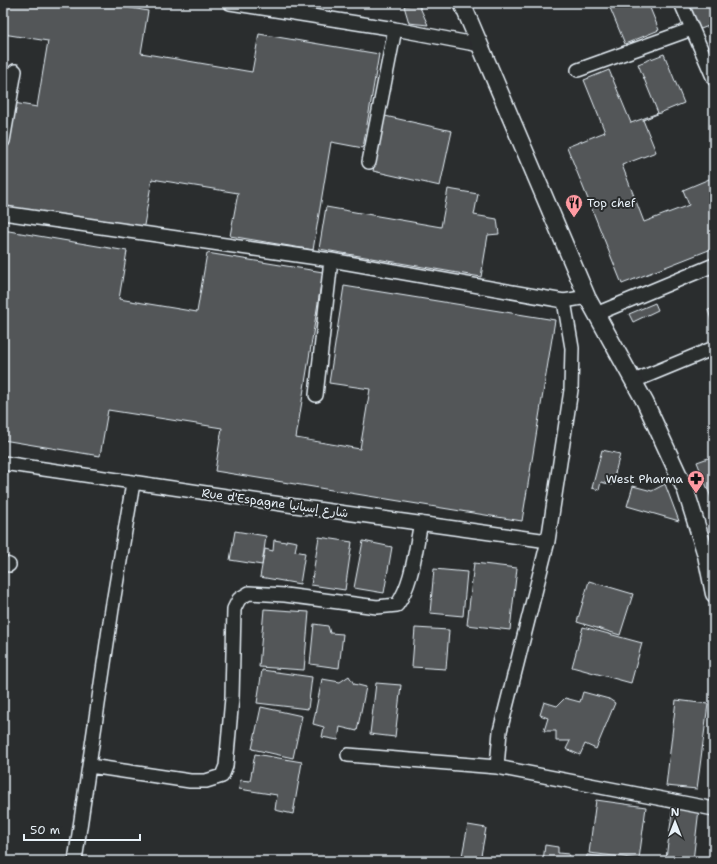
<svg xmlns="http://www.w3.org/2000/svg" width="717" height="864" viewBox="0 0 717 864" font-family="'Shantell Sans','Playpen Sans Arabic',sans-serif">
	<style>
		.building { fill: #535759; stroke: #e8f1f8 }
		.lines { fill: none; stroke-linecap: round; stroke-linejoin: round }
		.minor-casing { stroke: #e8f1f8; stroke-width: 16 }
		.tertiary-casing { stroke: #e8f1f8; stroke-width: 19 }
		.minor { stroke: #2a2d2e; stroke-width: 13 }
		.tertiary { stroke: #2a2d2e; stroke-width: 16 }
		.labels { text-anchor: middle; stroke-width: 4; stroke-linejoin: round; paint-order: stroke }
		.poi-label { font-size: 12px; fill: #e8f1f8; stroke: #2a2d2e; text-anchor: start }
		.street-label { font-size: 12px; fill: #e8f1f8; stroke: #2a2d2e }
	</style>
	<rect width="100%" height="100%" fill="#2a2d2e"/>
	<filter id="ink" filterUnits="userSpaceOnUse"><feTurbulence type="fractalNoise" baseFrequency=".025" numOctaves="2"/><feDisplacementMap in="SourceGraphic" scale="8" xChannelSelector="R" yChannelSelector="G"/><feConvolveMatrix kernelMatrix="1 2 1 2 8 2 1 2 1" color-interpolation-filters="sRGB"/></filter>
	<g filter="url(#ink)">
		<path class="building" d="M3,3H103L148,11L141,53L252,72L259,34L379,54L363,148L331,142L313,250L230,236L238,193L152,179L143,231L3,207V169L14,103L37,107L48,41L3,34Z
			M418,3L428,25L409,23L404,6Z
			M608,3H648L659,30L625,44Z
			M688,3H714V24L698,30Z
			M714,44V65L707,47Z
			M664,54L684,103L643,120L656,152L622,165L644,222L689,205L683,190L714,177V248L622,284L567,147L605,132L584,80L609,70L631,123L658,113L638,64Z
			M385,116L452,131L440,186L373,171Z
			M448,189L478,194L474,215L497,219L499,234L488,235L481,277L319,249L326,207L441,227Z
			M3,230L127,251L119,299L197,312L207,253L323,272L296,438L360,449L370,389L329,383L344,286L555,320L522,521L215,471L222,428L108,410L100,456L3,440Z
			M655,303L658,310L633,322L629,314Z
			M714,308V326H713L708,310Z
			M602,450L620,454L612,485L601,482L599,490L592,488Z
			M714,456V505L697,462Z
			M665,484L679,521L627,506L633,486L652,491Z
			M235,531L266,536L262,565L230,560Z
			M319,537L352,542L345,590L311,585Z
			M274,540L286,542V540L297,542L295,551L305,553L300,584L260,577L265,549L273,551Z
			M363,541L392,547L384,593L354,588Z
			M474,563L517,568L510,630L467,625Z
			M434,569L467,572L463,616L430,613Z
			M589,581L633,594L620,635L577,622Z
			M264,609L309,612L304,670L259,667Z
			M314,624L328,626L330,633L343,634L339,668L310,664Z
			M583,627L642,643L631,683L572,667Z
			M415,628L449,630L446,669L412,667Z
			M262,670L312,677L308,709L257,703Z
			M349,676L354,684L366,687L357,731L340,727L338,740L322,737L324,727L313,724L322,679L340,682Z
			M376,683L401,685L395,737L370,734Z
			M583,692L609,699L615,703L596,749L585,744L580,755L566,749L570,741H556V731H544L548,718L540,715L544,702L557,706L565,698L580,702Z
			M676,700L708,704L697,789L666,786Z
			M261,707L302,716L293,758L252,749Z
			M255,754L302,762L293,814L275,810L277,795L239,789L240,780L250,781Z
			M596,800L646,807L639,859L589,853Z
			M673,806L699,809L693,861L666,858Z
			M468,825L486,828L480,861H461Z
			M545,845L558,847V853L569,854L568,861H543Z
			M587,855L635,861H586Z
			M244,857L264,861H243Z"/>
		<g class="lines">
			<defs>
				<path id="minor" d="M230,3L395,29L480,45
					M681,3L714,79
					M578,70L692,29
					M3,141L15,71
					M369,162L395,29
					M3,213L331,260L564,301L587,297
					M564,301L572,348L571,390L548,541L500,731L497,767L714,809
					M596,314L714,265
					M634,381L714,348
					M316,395L331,260
					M3,463L288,505L548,541
					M3,563L9,565
					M348,755L497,767
					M90,766L190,781H206L222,776L226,766L232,698L234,609L239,599L249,593L285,595L377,607L397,605C413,582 415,550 421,523
					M75,861L112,609L133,483"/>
				<path id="tertiary" d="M462,3L587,297L645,402L686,491L706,555L714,594"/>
			</defs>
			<use href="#minor" class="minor-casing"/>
			<use href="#tertiary" class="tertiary-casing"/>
			<use href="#minor" class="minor"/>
			<use href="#tertiary" class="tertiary"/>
		</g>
	</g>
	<defs>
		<symbol id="restaurant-pin" viewBox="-11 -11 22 30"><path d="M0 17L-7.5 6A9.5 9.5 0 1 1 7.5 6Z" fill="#ff9aa2" stroke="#2a2d2e"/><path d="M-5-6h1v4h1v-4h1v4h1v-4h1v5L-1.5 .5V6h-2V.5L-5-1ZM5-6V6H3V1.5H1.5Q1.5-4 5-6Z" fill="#111"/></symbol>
		<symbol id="pharmacy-pin" viewBox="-11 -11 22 30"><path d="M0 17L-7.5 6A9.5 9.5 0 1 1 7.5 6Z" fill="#ff9aa2" stroke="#2a2d2e"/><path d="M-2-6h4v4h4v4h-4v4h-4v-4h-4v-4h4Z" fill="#111"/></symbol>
	</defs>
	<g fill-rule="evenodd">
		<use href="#restaurant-pin" x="564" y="193" width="20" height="27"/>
		<use href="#pharmacy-pin" x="686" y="469" width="20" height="27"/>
	</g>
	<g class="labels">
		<g class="poi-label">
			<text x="587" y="207">Top chef</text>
			<text x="683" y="483" text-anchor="end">West Pharma</text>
		</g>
		<g class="street-label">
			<text transform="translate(275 503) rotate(8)" y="4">Rue d'Espagne شارع إسبانيا</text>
		</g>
	</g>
	<rect width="717" height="864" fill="none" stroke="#2a2d2e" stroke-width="16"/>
	<rect x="8" y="8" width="701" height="848" fill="none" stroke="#e8f1f8" stroke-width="1.5" filter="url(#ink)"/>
	<g transform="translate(675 822)" stroke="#2a2d2e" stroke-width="3" paint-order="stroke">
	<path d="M0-3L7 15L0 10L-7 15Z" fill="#e8f1f8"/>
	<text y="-6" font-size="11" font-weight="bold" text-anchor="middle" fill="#e8f1f8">N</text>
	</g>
	<path d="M24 834v6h116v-6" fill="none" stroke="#e8f1f8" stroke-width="2"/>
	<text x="30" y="834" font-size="12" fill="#e8f1f8" stroke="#2a2d2e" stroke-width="3" paint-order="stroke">50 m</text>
</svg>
